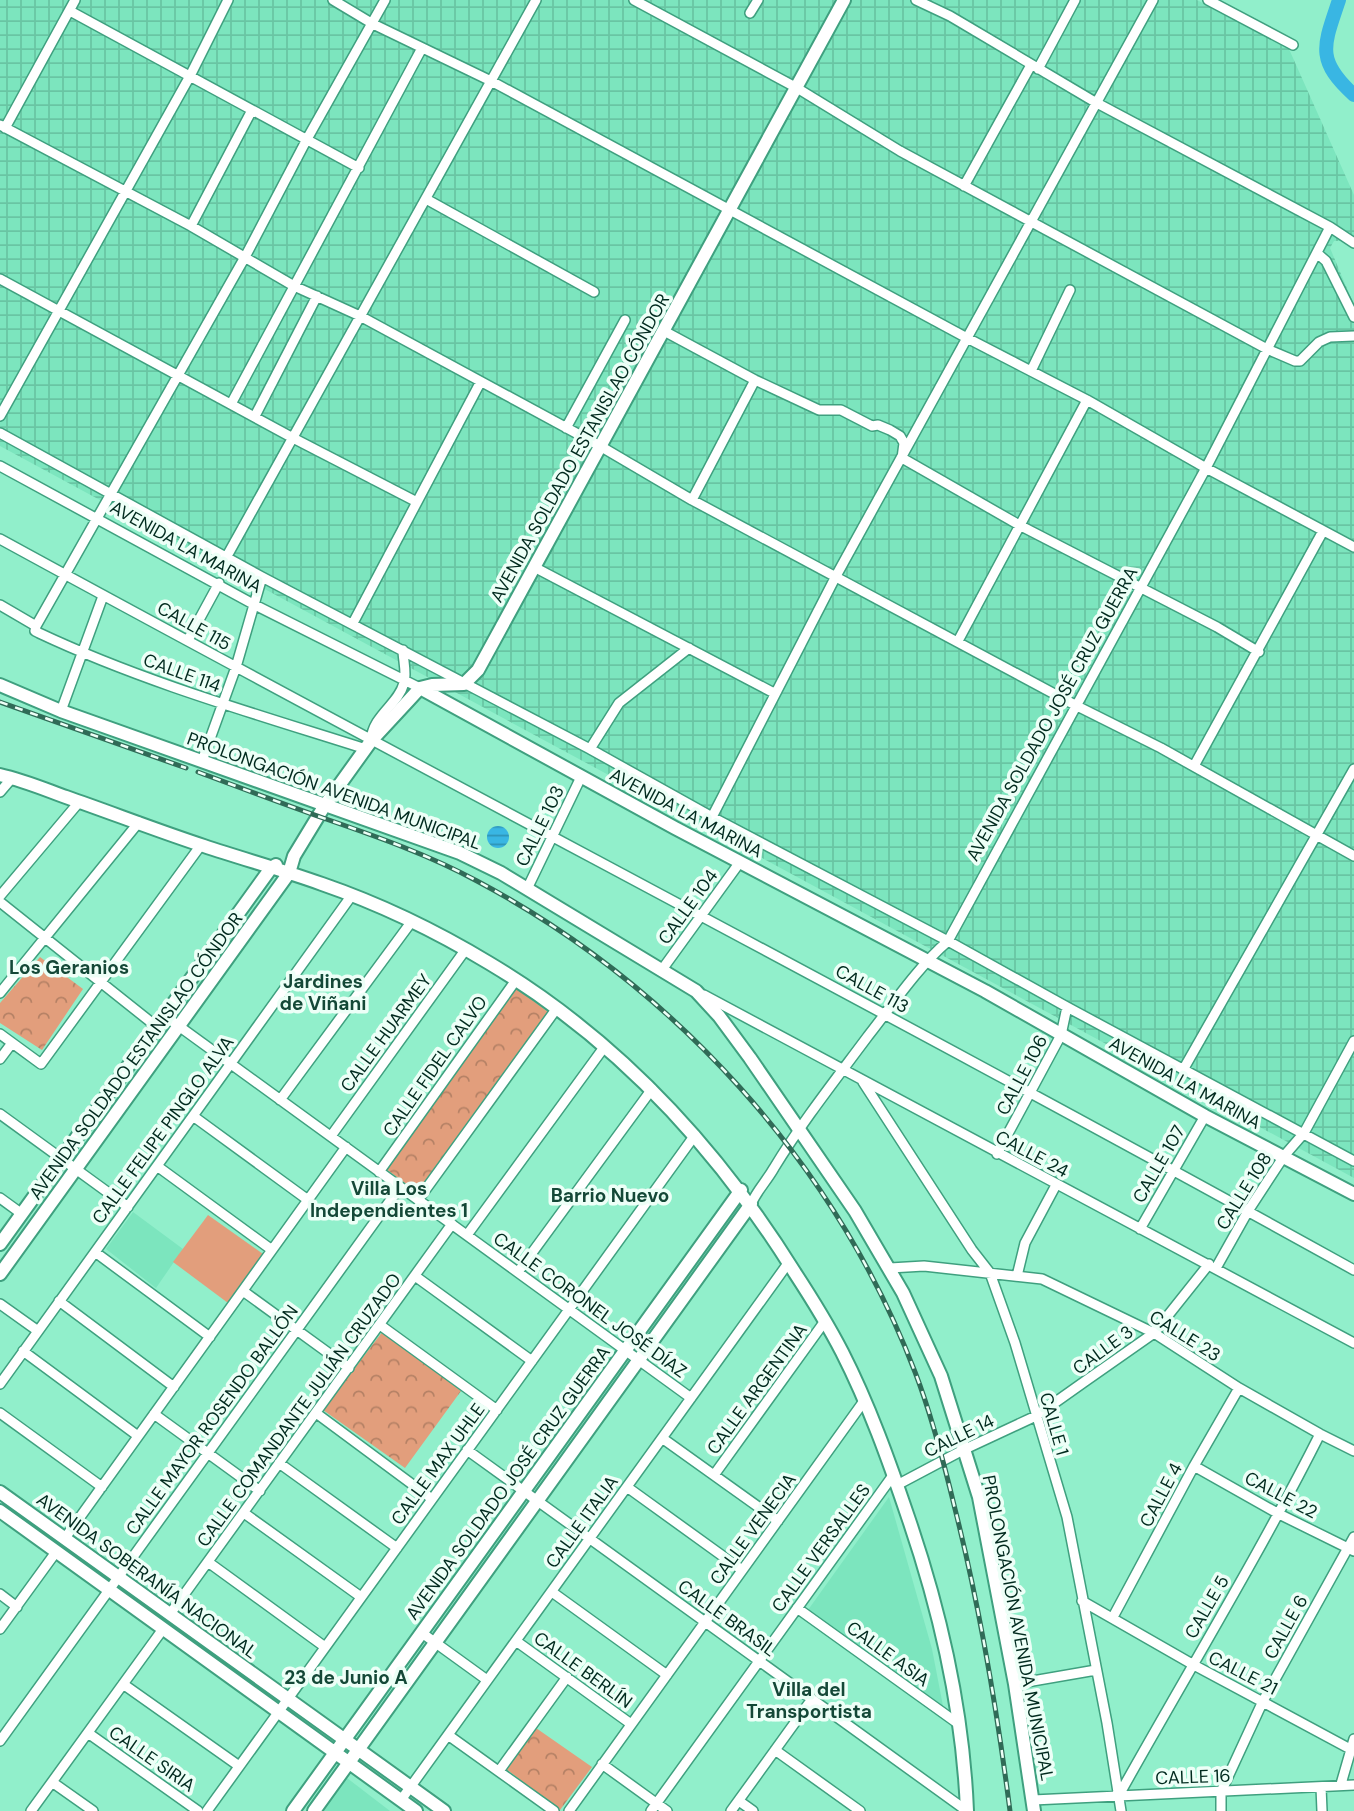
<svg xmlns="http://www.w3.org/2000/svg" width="1354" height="1811" viewBox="0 0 1354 1811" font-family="'DM Sans',sans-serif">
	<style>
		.built { fill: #7ce5be }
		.industrial { fill: url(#industrial-grid) }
		.green { fill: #e29e7c }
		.park { fill: url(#park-crowns) }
		.water { fill: url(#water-rules) }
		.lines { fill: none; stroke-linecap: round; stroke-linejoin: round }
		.river { stroke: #39b6e3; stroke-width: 14 }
		.street-casing { stroke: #3fa07f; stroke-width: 12 }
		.secondary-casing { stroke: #3fa07f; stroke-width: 16 }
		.street { stroke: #fff; stroke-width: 9 }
		.secondary { stroke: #fff; stroke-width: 12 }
		.rail-casing { stroke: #306b57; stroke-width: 5 }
		.rail { stroke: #edfff7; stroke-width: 2.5; stroke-dasharray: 8; stroke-linecap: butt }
		.labels { text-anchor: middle; stroke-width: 7; stroke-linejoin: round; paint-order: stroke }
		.street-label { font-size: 18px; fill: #002a1e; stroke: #edfff7 }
		.neighbourhood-label { font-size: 19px; font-weight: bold; fill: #144837; stroke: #edfff7 }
	</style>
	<defs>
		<pattern id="industrial-grid" width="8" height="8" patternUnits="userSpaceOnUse" patternTransform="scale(1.75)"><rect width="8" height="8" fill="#7ce5be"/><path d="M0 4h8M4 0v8" fill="none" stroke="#69c5a3"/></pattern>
		<pattern id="park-crowns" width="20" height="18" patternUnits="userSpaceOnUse" patternTransform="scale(1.75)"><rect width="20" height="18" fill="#e29e7c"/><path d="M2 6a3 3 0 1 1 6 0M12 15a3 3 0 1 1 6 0" fill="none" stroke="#b58165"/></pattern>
		<pattern id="water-rules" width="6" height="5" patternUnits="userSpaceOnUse" patternTransform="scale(1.75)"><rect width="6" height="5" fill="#39b6e3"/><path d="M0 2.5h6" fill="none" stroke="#2e94b7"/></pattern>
	</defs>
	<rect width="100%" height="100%" fill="#91efcb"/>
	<path class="built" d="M133,1212L183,1249L156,1288L106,1249Z
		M889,1497L932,1649L943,1706L808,1610Z
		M347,1778L390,1811H323Z"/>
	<path class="industrial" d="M0,0H1197L1289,49L1354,195V241H1334L1330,248L1354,305V1178L0,446Z"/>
	<path class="green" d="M208,1215L263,1254L228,1303L173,1262Z"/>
	<path class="park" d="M40,957L83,989L42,1050L0,1023V1003Z
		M515,987L548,1012L417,1192L386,1169Z
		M383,1331L461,1391L405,1468L323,1410Z
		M536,1728L592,1767L560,1810L506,1769Z"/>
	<path class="water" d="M487 837a11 11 0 1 1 22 0a11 11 0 1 1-22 0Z"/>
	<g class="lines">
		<path class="river" d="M1339,0C1324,45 1315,60 1354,95"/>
		<defs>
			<path id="street" d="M333,0L373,24L491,81L967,338L1087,400L1206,468L1354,547
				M634,0L797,88L900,151L1267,349L1295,361H1300L1319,342L1330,337L1354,336
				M916,0L950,16L1095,102L1330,227L1354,243
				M1208,0L1293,45
				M70,11L359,168
				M750,13L758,0
				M1038,69L1075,0
				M0,125L191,226L294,286L360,316L600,446L692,500L1075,705L1161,748L1354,856
				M5,128L75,0
				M964,186L1031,65
				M426,199L594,292
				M191,226L252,110
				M1318,254L1326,261L1354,317
				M0,279L293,438L417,502
				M664,331L755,380L819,410H841L872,426L878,425L890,430L900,436L904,443L902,458L1021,526L1217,627L1259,652
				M1031,371L1070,290
				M231,404L422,48
				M0,416L190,76L228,0
				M255,416L317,296
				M566,428L625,320
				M0,433L262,577L590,749L712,817L948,941L1067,1007L1354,1161
				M0,466L255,605L420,688
				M692,500L755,380
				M0,539C450,785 905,1021 1354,1270
				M227,556L536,0
				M534,567L774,693
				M0,605L36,626L35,631L39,633C143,682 256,714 366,749
				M353,623L480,383
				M36,626L245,257L307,139L385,0
				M188,640L219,583
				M958,641L1087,400
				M61,711L103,596
				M371,740C373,715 398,705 404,683C407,673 403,660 403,650
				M590,749L619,703L689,648
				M202,761L236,667L262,577
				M1194,766L1323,531
				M0,792L12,778
				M712,817L836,576L1153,0
				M527,889L581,777
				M0,896L80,801
				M0,902L157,1027
				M661,971L740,862
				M0,993L139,822
				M704,995L1354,1343
				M165,1016L691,1398
				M0,1034L41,1064L201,845
				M0,1059L12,1043
				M1183,1070L1354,769
				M863,1082L972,1250L990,1273L1015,1343L1067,1517L1107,1723L1121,1811
				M280,1100L412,921
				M0,1114L128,1207
				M193,1116L308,1200
				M331,1136L466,949
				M997,1154L1061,1035L1067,1007
				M157,1166L272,1250
				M379,1172L516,980
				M0,1198L22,1214
				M418,1200L557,1008
				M751,1204C758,1189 766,1182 774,1168C802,1122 836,1079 868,1036C894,1003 917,968 948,941L1206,468L1330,227
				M1140,1229L1205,1116
				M467,1235L605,1046
				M95,1252L210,1337
				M890,1268L924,1266L1042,1279L1154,1333L1239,1388L1320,1434L1354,1451
				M1216,1268L1248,1211L1284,1156L1304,1133L1354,1041
				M518,1272L652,1089
				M415,1276L532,1361
				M1017,1276L1025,1243L1056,1185
				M243,1291L349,1368
				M59,1301L174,1387
				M0,1304L38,1331
				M380,1325L497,1410
				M23,1351L138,1436
				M0,1384L352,895
				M0,1413L102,1487
				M316,1413L432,1499
				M154,1414L260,1491
				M662,1438L778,1521
				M467,1450L967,1811
				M279,1463L397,1548
				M1194,1466L1279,1514L1354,1551
				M714,1475L825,1321
				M897,1485L963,1450L1036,1416L1084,1382L1154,1333L1209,1264
				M627,1487L742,1570
				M244,1513L361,1597
				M65,1538L346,1147
				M208,1562L325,1647
				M552,1592L667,1675
				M0,1594L17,1607
				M1082,1601L1192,1664L1354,1751
				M797,1608L960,1725
				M170,1614L452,1224
				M1113,1617L1194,1466L1239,1388
				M0,1629L56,1552
				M422,1633L487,1680
				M516,1641L631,1724
				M123,1684L239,1766
				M1015,1684L1096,1670
				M88,1733L198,1811
				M448,1735L554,1811
				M0,1741L400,1187
				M775,1750L860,1811
				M602,1764L667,1811
				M499,1771L567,1677
				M52,1782L93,1811
				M1341,1784L1354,1739
				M1321,1787L1322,1811
				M1119,1795C1186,1675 1258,1557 1320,1434
				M401,1800L789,1262
				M1033,1800L1354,1785
				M739,1801L753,1811
				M31,1811L163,1629
				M207,1811L695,1135
				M569,1811L864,1401
				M651,1811L894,1474
				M731,1811L812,1699
				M1221,1811V1792L1263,1701L1354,1537"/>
			<path id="secondary" d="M0,685L61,711L460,853L501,873L696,991L719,1016L750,1058L855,1211L903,1293L941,1376L979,1497L1015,1684L1034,1811
				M420,688L675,828L985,991L1205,1116L1354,1194
				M0,775C23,780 44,789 66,797C112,813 158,831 204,846C243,859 283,870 322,884C380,904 436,931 489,963C618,1040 716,1146 795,1273C812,1299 828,1325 842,1352C869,1405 889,1461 908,1517C941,1613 963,1710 967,1811
				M0,1244L271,868L276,865
				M0,1274L289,873L294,856L325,805L371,741L409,700L420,688L432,685L464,684L478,670L844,0
				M0,1492L444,1811
				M0,1511L416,1811
				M293,1811L741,1190
				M314,1811L751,1204"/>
		</defs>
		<use href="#street" class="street-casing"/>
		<use href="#secondary" class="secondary-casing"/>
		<use href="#street" class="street"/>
		<use href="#secondary" class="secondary"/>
		<defs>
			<path id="rail" d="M0,702L186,768
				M198,772C241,788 283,804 326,819C378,837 429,855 477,881C674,986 835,1163 915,1372C932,1416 944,1463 955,1509C980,1608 997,1710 1010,1811"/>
		</defs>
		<use href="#rail" class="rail-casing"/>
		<use href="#rail" class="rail"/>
	</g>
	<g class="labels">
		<g class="street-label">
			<text transform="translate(580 448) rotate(-61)" y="6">AVENIDA SOLDADO ESTANISLAO CÓNDOR</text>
			<text transform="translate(186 547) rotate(29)" y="6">AVENIDA LA MARINA</text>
			<text transform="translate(194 626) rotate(29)" y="6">CALLE 115</text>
			<text transform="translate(182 673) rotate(20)" y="6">CALLE 114</text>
			<text transform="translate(1052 714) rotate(-61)" y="6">AVENIDA SOLDADO JOSÉ CRUZ GUERRA</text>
			<text transform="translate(334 791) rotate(20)" y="6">PROLONGACIÓN AVENIDA MUNICIPAL</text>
			<text transform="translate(686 813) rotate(28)" y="6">AVENIDA LA MARINA</text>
			<text transform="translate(540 826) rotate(-64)" y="6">CALLE 103</text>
			<text transform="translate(688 907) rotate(-54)" y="6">CALLE 104</text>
			<text transform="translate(872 989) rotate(29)" y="6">CALLE 113</text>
			<text transform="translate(386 1033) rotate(-54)" y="6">CALLE HUARMEY</text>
			<text transform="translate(136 1056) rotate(-54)" y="6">AVENIDA SOLDADO ESTANISLAO CÓNDOR</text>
			<text transform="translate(435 1066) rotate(-55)" y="6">CALLE FIDEL CALVO</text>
			<text transform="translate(1022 1075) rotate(-62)" y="6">CALLE 106</text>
			<text transform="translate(1185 1083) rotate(29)" y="6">AVENIDA LA MARINA</text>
			<text transform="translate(163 1130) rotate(-54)" y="6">CALLE FELIPE PINGLO ALVA</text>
			<text transform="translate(1032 1154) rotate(28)" y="6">CALLE 24</text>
			<text transform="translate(1159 1164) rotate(-60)" y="6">CALLE 107</text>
			<text transform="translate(1244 1191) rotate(-58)" y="6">CALLE 108</text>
			<text transform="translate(590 1305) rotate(36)" y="6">CALLE CORONEL JOSÉ DÍAZ</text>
			<text transform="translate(1185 1336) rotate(32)" y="6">CALLE 23</text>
			<text transform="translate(1103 1350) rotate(-36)" y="6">CALLE 3</text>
			<text transform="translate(757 1389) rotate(-54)" y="6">CALLE ARGENTINA</text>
			<text transform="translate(299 1410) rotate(-54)" y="6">CALLE COMANDANTE JULIÁN CRUZADO</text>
			<text transform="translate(212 1420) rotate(-54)" y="6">CALLE MAYOR ROSENDO BALLÓN</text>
			<text transform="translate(1054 1424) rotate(74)" y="6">CALLE 1</text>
			<text transform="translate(959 1436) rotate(-26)" y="6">CALLE 14</text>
			<text transform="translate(438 1464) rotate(-54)" y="6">CALLE MAX UHLE</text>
			<text transform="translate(508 1483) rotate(-54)" y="6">AVENIDA SOLDADO JOSÉ CRUZ GUERRA</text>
			<text transform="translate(1161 1495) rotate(-62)" y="6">CALLE 4</text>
			<text transform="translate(1281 1495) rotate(28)" y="6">CALLE 22</text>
			<text transform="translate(582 1522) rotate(-54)" y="6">CALLE ITALIA</text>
			<text transform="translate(753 1529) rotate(-54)" y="6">CALLE VENECIA</text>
			<text transform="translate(821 1548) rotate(-54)" y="6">CALLE VERSALLES</text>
			<text transform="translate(147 1576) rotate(36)" y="6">AVENIDA SOBERANÍA NACIONAL</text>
			<text transform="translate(1207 1607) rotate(-60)" y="6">CALLE 5</text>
			<text transform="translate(727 1618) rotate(36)" y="6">CALLE BRASIL</text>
			<text transform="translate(1286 1627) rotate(-61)" y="6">CALLE 6</text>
			<text transform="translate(1018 1628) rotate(79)" y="6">PROLONGACIÓN AVENIDA MUNICIPAL</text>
			<text transform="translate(888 1654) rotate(36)" y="6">CALLE ASIA</text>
			<text transform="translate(583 1670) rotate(36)" y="6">CALLE BERLÍN</text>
			<text transform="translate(1243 1673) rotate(27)" y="6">CALLE 21</text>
			<text transform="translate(152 1759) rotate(35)" y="6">CALLE SIRIA</text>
			<text transform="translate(1193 1777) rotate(-2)" y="6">CALLE 16</text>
		</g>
		<g class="neighbourhood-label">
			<text x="69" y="974">Los Geranios</text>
			<text x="323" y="988">Jardines<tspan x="323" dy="22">de Viñani</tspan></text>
			<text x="389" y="1195">Villa Los<tspan x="389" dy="22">Independientes 1</tspan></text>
			<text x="610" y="1202">Barrio Nuevo</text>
			<text x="346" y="1684">23 de Junio A</text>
			<text x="809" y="1696">Villa del<tspan x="809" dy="22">Transportista</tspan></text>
		</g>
	</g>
</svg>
